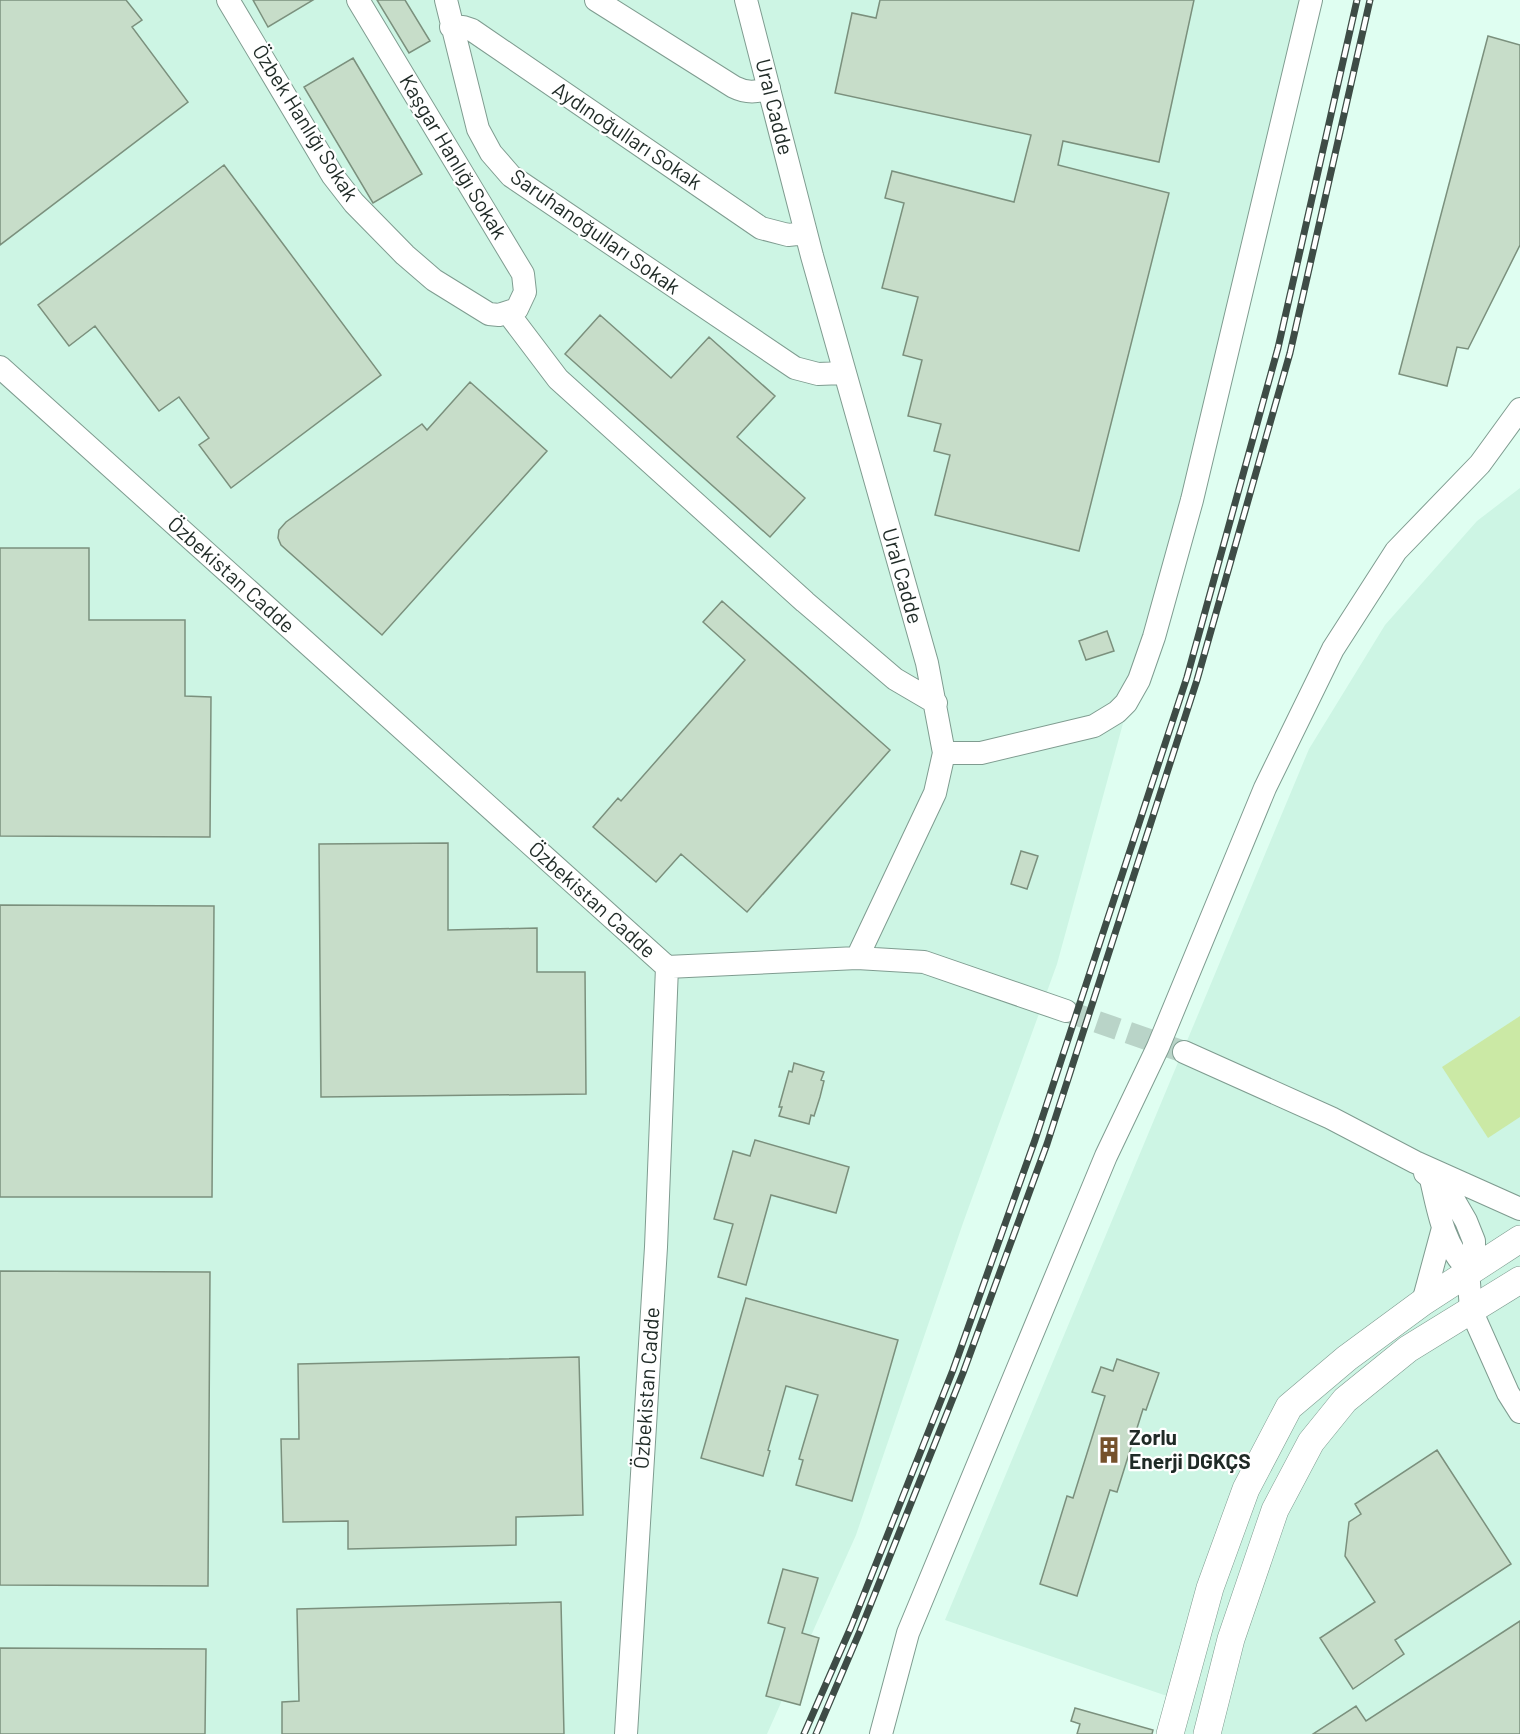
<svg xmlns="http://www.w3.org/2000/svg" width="1520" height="1734" viewBox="0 0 1520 1734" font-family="Barlow,sans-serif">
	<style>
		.built { fill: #cdf5e4 }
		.green { fill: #cbe9a5 }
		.building { fill: #c7ddc9; stroke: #7b907d; stroke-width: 1.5 }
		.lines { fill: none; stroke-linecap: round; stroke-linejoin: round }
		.minor-tunnel { stroke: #b9d4c8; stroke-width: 22; stroke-dasharray: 22 11; stroke-linecap: butt }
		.minor-casing { stroke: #7f9c90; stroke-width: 24 }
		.tertiary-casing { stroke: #7f9c90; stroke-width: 28 }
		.minor { stroke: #fff; stroke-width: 22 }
		.tertiary { stroke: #fff; stroke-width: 27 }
		.rail-casing { stroke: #3e4c46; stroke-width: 7 }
		.rail { stroke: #fff; stroke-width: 4.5; stroke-dasharray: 14; stroke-linecap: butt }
		.labels { text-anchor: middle; stroke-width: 4.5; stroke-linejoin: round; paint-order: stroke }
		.street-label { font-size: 21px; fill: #1f2a26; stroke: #fff }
		.poi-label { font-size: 21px; font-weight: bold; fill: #1f2a26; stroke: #fff; text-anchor: start }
	</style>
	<rect width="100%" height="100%" fill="#dffef1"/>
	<path class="built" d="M0,0H1299L1184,501L1057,964L963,1223L856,1535L767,1734H0Z
		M1520,488V1734H1157L1167,1696L945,1620L1309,749L1385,625L1477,521Z"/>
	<path class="green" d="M1520,1016V1117L1488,1138L1442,1067Z"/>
	<path class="building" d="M0,0H126L142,20L132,27L188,102L0,245Z
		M253,0H313L268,27Z
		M377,0H405L430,41L409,53Z
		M880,0H1194L1159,162L1063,141L1058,165L1169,193L1079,551L935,515L950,455L934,451L941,424L908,416L922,360L903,355L918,297L882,288L904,203L885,198L892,171L1014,202L1031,135L835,93L852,13L876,18Z
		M1488,36L1520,45V245L1468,349L1457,347L1447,386L1399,374Z
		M353,58L422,174L373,203L304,87Z
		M224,165L381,375L231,488L199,445L209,438L179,397L159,411L95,326L69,346L38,305Z
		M600,315L671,378L709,337L775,396L737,437L805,498L770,537L565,354Z
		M470,382L547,451L382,635L281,545L278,538L279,530L286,522L422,424L427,430Z
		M0,548H89V620H185V696L211,697L210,837L0,836Z
		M722,601L890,750L747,912L681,854L656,882L593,827L618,798L621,801L745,660L703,622Z
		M1107,631L1114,651L1086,660L1079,641Z
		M448,843V930L537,928V972H585L586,1094L321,1097L319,844Z
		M1021,851L1038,856L1027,889L1011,884Z
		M0,905L214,906L212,1197H0Z
		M794,1063L824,1072L821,1080L824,1081L820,1097L814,1116L811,1115L809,1124L779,1116L782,1107H779L789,1071L792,1072Z
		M755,1140L849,1167L836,1213L771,1195L746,1285L718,1277L733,1224L714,1219L733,1151L750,1156Z
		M0,1271L210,1272L208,1586L0,1585Z
		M746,1298L898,1340L852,1501L796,1485L803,1460L799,1459L818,1395L786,1386L768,1450L770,1451L763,1476L701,1458Z
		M579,1357L583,1515L516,1517V1545L348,1549V1521L283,1522L281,1439H299L298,1364Z
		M1117,1359L1159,1373L1146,1410L1143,1409L1117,1492L1110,1490L1077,1596L1040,1584L1067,1496L1073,1498L1105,1396L1092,1392L1101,1367L1113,1371Z
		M1437,1450L1511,1564L1395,1640L1404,1654L1353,1689L1320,1638L1375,1602L1345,1556L1349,1522L1361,1514L1355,1504Z
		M783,1569L818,1578L802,1633L819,1638L800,1705L766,1696L785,1628L768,1623Z
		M561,1602L564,1734H282V1702L299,1701L297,1609Z
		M1520,1621V1734H1313L1356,1706L1366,1721Z
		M0,1648L206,1649L205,1734H0Z
		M1075,1708L1153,1730L1152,1734H1077L1080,1724L1071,1721Z"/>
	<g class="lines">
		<path class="minor-tunnel" d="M1066,1011L1184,1052"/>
		<defs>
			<path id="minor" d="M228,0L333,176L354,203L405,255L434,280L489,314L499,315L517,309L525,292L523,274L358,0
				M446,0L478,129L491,153L511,176L795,368L818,374L844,373
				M596,0L734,87C746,93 756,93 769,88
				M451,27H463L472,30L761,228L788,235L806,233
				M508,313L558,379L805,602L895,679L936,703
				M0,367L667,967L656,1247L626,1734
				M944,753H981L1094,726L1117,712L1126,703L1139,680L1154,637L1192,500L1311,0
				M857,958L924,962L1066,1011
				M667,967L857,958L935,793L944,753L927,663L812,256L746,0
				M1184,1052L1331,1118L1415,1162L1520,1209
				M1425,1173L1444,1189L1455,1202L1466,1221L1474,1241V1255L1468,1269L1471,1310L1508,1393L1520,1412
				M1431,1179C1438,1210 1444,1247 1468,1269
				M1423,1302L1443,1228
				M881,1734L908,1633L1106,1156L1158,1047L1265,788L1333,649L1396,551L1480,464L1520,409"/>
			<path id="tertiary" d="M1170,1734L1210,1588L1246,1489L1289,1407L1347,1358L1423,1302L1520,1239
				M1207,1734L1231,1639L1275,1510L1311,1442L1345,1400L1408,1349L1520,1280"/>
		</defs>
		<use href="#minor" class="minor-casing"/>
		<use href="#tertiary" class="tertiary-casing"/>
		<use href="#minor" class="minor"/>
		<use href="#tertiary" class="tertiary"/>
		<defs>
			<path id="rail" d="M804,1734L851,1627L953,1370L1035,1140L1187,677L1278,348L1357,0
				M816,1734L860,1631L963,1373L1047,1144L1197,680L1290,353L1370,0"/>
		</defs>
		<use href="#rail" class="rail-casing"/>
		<use href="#rail" class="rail"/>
	</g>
	<defs>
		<symbol id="building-bare" viewBox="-9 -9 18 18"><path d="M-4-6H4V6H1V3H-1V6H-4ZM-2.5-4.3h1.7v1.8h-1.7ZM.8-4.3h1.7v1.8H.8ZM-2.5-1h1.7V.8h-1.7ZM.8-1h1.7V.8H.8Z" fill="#75512b" stroke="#fff" stroke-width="2.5" paint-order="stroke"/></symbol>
	</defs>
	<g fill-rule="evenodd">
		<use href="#building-bare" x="1090" y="1431" width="38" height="38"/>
	</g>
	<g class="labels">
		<g class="street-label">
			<text transform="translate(774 107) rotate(76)" y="7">Ural Cadde</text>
			<text transform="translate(305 123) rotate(58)" y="7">Özbek Hanlığı Sokak</text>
			<text transform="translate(627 136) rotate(34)" y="7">Aydınoğulları Sokak</text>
			<text transform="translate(453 157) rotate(59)" y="7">Kaşgar Hanlığı Sokak</text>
			<text transform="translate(595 232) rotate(35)" y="7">Saruhanoğulları Sokak</text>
			<text transform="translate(231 575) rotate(42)" y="7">Özbekistan Cadde</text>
			<text transform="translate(902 576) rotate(74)" y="7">Ural Cadde</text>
			<text transform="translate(592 900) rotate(42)" y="7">Özbekistan Cadde</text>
			<text transform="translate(647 1388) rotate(-86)" y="7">Özbekistan Cadde</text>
		</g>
		<g class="poi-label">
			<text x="1129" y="1445">Zorlu<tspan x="1129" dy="24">Enerji DGKÇS</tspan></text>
		</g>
	</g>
</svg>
